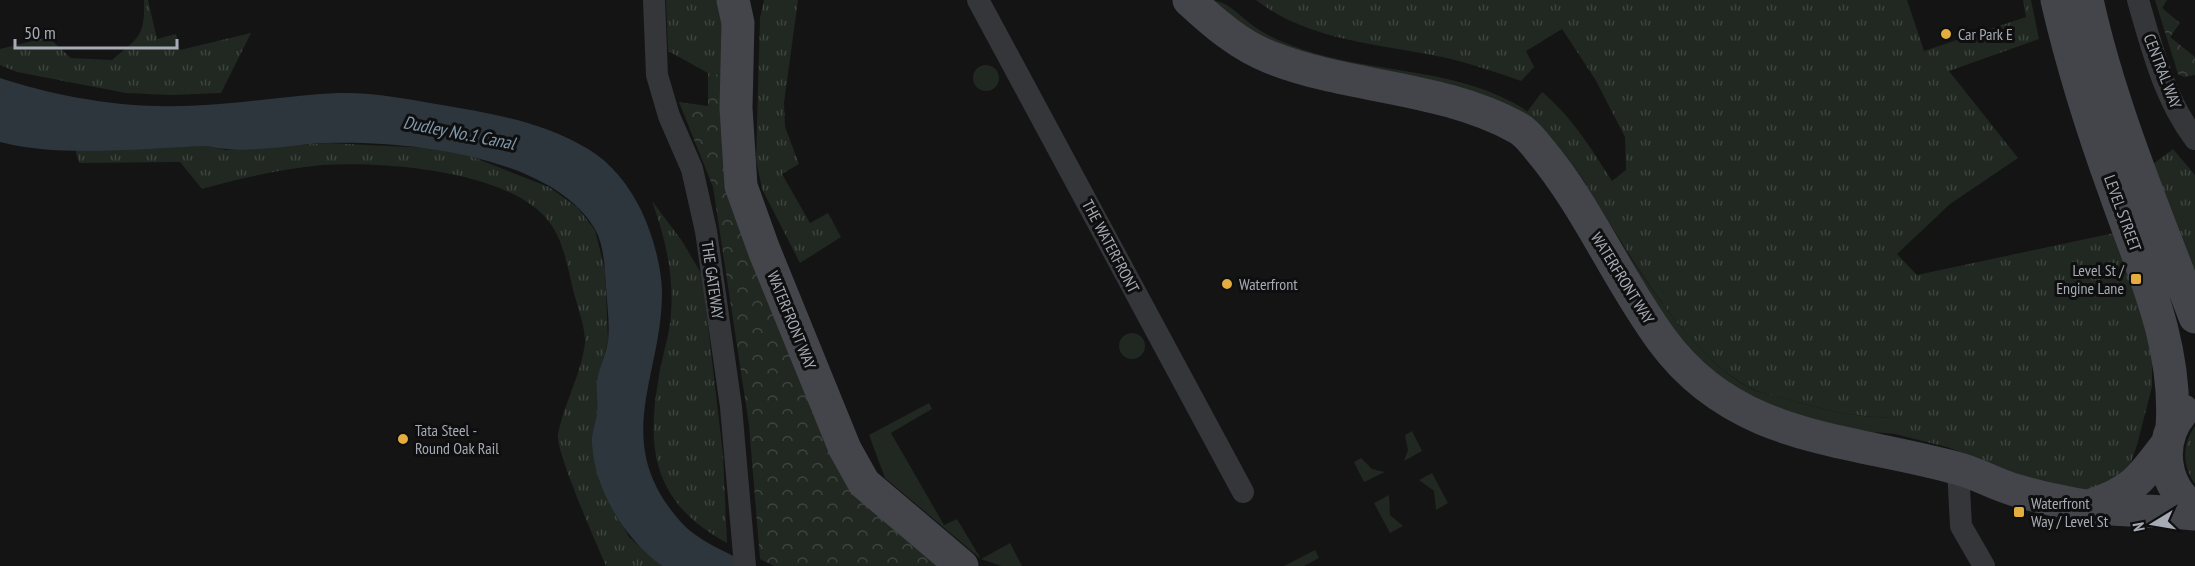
<svg xmlns="http://www.w3.org/2000/svg" width="2195" height="566" viewBox="0 0 2195 566" font-family="'PT Sans Narrow',sans-serif">
	<style>
		.grass { fill: url(#grass-tufts) }
		.forest { fill: url(#forest-crowns) }
		.garden { fill: #202821 }
		.water { fill: #2e363d }
		.lines { fill: none; stroke-linecap: round; stroke-linejoin: round }
		.street { stroke: #35363a; stroke-width: 22 }
		.secondary { stroke: #43454a; stroke-width: 33 }
		.poi-dot { fill: #e4ad3d; stroke: #0f0f10; stroke-width: 2 }
		.labels { text-anchor: middle; stroke-width: 6; stroke-linejoin: round; paint-order: stroke }
		.poi-label { font-size: 16px; fill: #a6abb5; stroke: #0f0f10; text-anchor: start }
		.street-label { font-size: 16px; fill: #a6abb5; stroke: #0f0f10 }
		.water-label { font-size: 18px; font-style: italic; fill: #8098ad; stroke: #0f0f10 }
	</style>
	<defs>
		<pattern id="grass-tufts" width="24" height="20" patternUnits="userSpaceOnUse" patternTransform="scale(1.5)"><rect width="24" height="20" fill="#202821"/><path d="M3 7l-1-3M5 7V3M7 7l1-3M15 17l-1-3M17 17v-4M19 17l1-3" fill="none" stroke="#3d443f"/></pattern>
		<pattern id="forest-crowns" width="20" height="18" patternUnits="userSpaceOnUse" patternTransform="scale(1.5)"><rect width="20" height="18" fill="#202821"/><path d="M2 6a3 3 0 1 1 6 0M12 15a3 3 0 1 1 6 0" fill="none" stroke="#3d443f"/></pattern>
	</defs>
	<rect width="100%" height="100%" fill="#141415"/>
	<path class="grass" d="M144,0H148L157,39L176,34L180,50L251,33L221,93L172,95L126,93L17,72L0,65V49L48,37L71,58L112,60C139,37 145,37 144,0Z
		M666,0H723L729,76L708,73L668,51Z
		M764,0H798L784,103L785,127L799,164L782,174L810,223L828,213L841,237L800,263L762,189L756,160L760,18Z
		M1256,0H1907L1924,51L2026,17L2023,0H2031L2039,39L1949,71L2018,158L1950,204L1897,254L1917,275L2114,233L2145,318L2152,349V387L2137,445L2131,462L2121,476L2087,493L2054,488L1947,447L1895,434V418C1850,417 1825,410 1783,398C1774,396 1765,394 1757,391C1694,364 1636,266 1601,209C1579,174 1561,137 1527,112L1542,92C1572,117 1591,148 1612,181L1626,170L1625,137L1595,79L1562,29L1526,51L1534,67L1521,81C1498,73 1475,65 1451,59C1386,44 1311,43 1256,0Z
		M328,143L430,148L465,154L549,187L577,207L595,230L605,270L608,341L597,380V413L592,443L605,492L629,537L662,566H606C597,545 555,450 558,434C564,404 582,372 585,342C586,328 575,300 572,285C566,261 563,238 546,218C504,170 383,161 322,165C281,169 242,178 202,189L180,162L79,163L75,149L207,146L226,150Z
		M2173,149L2195,175V273L2153,164Z
		M652,201L682,241L702,275L723,454L727,543C655,504 645,452 659,376C662,356 670,334 671,313C674,275 665,237 652,201Z
		M2195,426V484C2182,465 2182,444 2195,426Z"/>
	<path class="forest" d="M2155,0H2167L2162,8L2180,23L2170,37L2195,57V75L2184,77L2178,74Z
		M708,73L729,76L727,166L835,465L939,566H774L760,559L749,425L713,187L679,102L708,106Z"/>
	<path class="garden" d="M1209,0C1228,0 1240,17 1255,27C1265,34 1277,40 1288,44C1361,74 1444,65 1514,103C1535,114 1550,132 1565,149C1605,218 1683,359 1756,391C1765,394 1774,396 1783,398C1825,410 1850,417 1895,418V434L1837,429L1803,420L1719,382L1674,338L1560,153L1317,61L1247,30Z
		M973 78a13 13 0 1 1 26 0a13 13 0 1 1-26 0Z
		M1119 346a13 13 0 1 1 26 0a13 13 0 1 1-26 0Z
		M929,403L932,409L891,433L944,525L957,519L981,559L1010,543L1022,566H1001L981,559L885,478L869,435Z
		M1412,431L1422,451L1404,461L1408,450L1405,435Z
		M1361,458L1372,469L1385,472L1364,482L1354,462Z
		M1432,473L1448,503L1436,510L1434,491L1419,480Z
		M1389,495L1390,515L1403,526L1390,533L1374,503Z
		M1315,550L1319,558L1304,566H1284Z"/>
	<path class="water" d="M0,78C49,94 105,105 157,106C217,108 277,96 338,93C372,92 408,99 442,105C493,114 542,121 588,149C612,163 629,186 641,210C652,233 661,264 662,290C663,377 609,440 680,521C698,542 729,553 754,566H662C625,539 595,491 592,444C591,434 596,423 597,412C598,402 596,391 597,381C599,367 606,355 608,341C610,324 607,304 606,287C605,269 604,245 595,229C550,154 402,140 324,143C286,145 244,155 207,146C145,148 59,158 0,142Z"/>
	<g class="lines">
		<path class="street" d="M654,0L657,75L669,116L692,169L706,231L731,407L745,566
			M978,0L1243,492
			M2138,0C2152,48 2164,98 2195,139
			M1958,468L1961,526L1984,566"/>
		<path class="secondary" d="M733,0L738,23L736,108L741,186L764,250L845,449L864,483L962,566
			M1189,0C1214,23 1240,46 1272,58C1352,89 1442,86 1518,128C1527,133 1533,142 1539,149C1588,207 1617,279 1662,340C1736,441 1847,438 1956,468C1973,472 1989,481 2006,487C2025,494 2045,498 2064,502C2107,512 2151,510 2195,514
			M2057,0C2072,65 2092,129 2115,192C2142,270 2178,344 2172,428
			M2087,0C2111,109 2156,213 2195,317
			M2183,411C2157,441 2162,487 2195,509
			M2092,505C2134,491 2141,478 2167,444"/>
	</g>
	<g class="poi-dot">
		<circle cx="1946" cy="34" r="6"/>
		<rect x="2130" y="273" width="12" height="12" rx="3"/>
		<circle cx="1227" cy="284" r="6"/>
		<circle cx="403" cy="439" r="6"/>
		<rect x="2013" y="506" width="12" height="12" rx="3"/>
	</g>
	<g class="labels">
		<g class="poi-label">
			<text x="1958" y="40">Car Park E</text>
			<text x="2124" y="276" text-anchor="end">Level St /<tspan x="2124" dy="18">Engine Lane</tspan></text>
			<text x="1239" y="290">Waterfront</text>
			<text x="415" y="436">Tata Steel -<tspan x="415" dy="18">Round Oak Rail</tspan></text>
			<text x="2031" y="509">Waterfront<tspan x="2031" dy="18">Way / Level St</tspan></text>
		</g>
		<g class="street-label">
			<text transform="translate(2163 71) rotate(69)" y="6">CENTRAL WAY</text>
			<text transform="translate(2123 213) rotate(70)" y="6">LEVEL STREET</text>
			<text transform="translate(1111 246) rotate(62)" y="6">THE WATERFRONT</text>
			<text transform="translate(1623 278) rotate(58)" y="6">WATERFRONT WAY</text>
			<text transform="translate(713 280) rotate(82)" y="6">THE GATEWAY</text>
			<text transform="translate(792 320) rotate(68)" y="6">WATERFRONT WAY</text>
		</g>
		<g class="water-label">
			<text transform="translate(459 133) rotate(11)" y="6">Dudley No.1 Canal</text>
		</g>
	</g>
	<g transform="translate(2153 524) rotate(259)" stroke="#0f0f10" stroke-width="4.5" paint-order="stroke">
	<path d="M0-4.5L10 22L0 15L-10 22Z" fill="#a6abb5"/>
	<text y="-9" font-size="16" font-weight="bold" text-anchor="middle" fill="#a6abb5">N</text>
	</g>
	<path d="M15 39v9h162v-9" fill="none" stroke="#a6abb5" stroke-width="3"/>
	<text x="24" y="39" font-size="18" fill="#a6abb5" stroke="#0f0f10" stroke-width="4.5" paint-order="stroke">50 m</text>
</svg>
